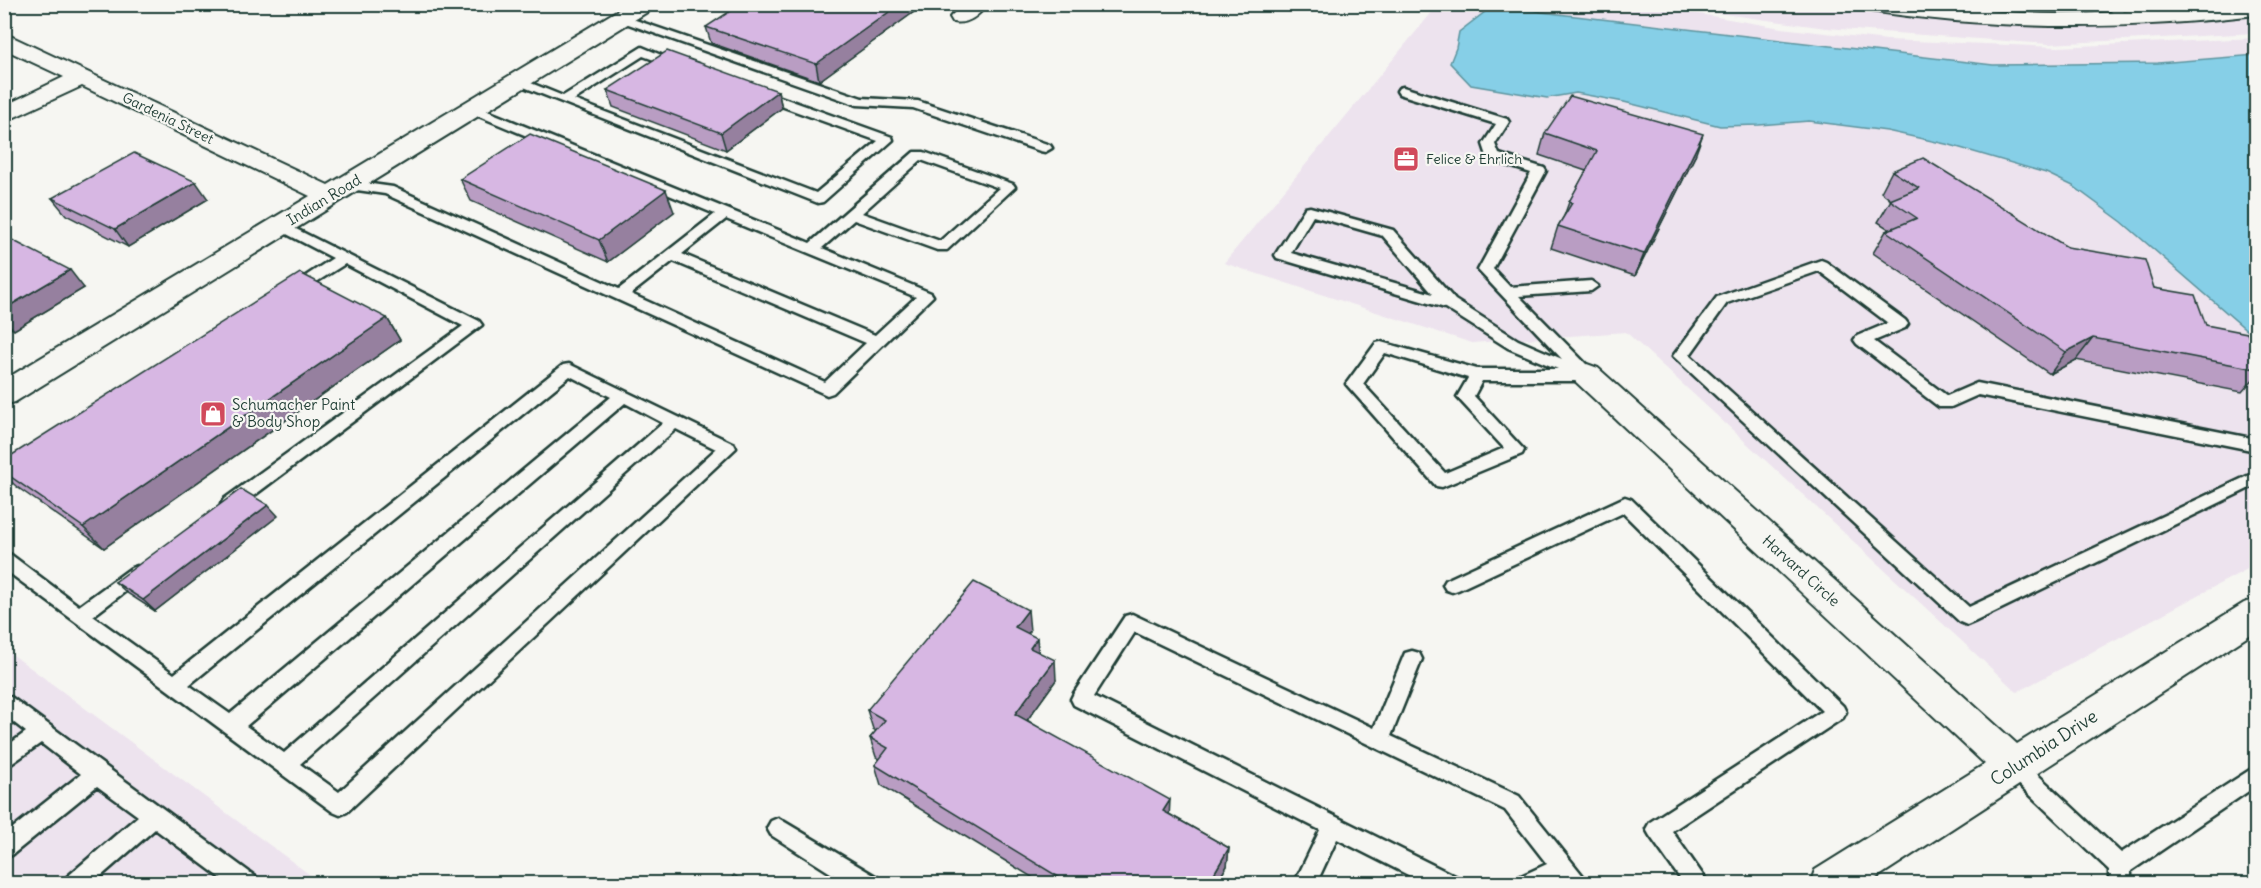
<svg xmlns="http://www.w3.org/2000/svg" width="2261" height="888" viewBox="0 0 2261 888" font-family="Delius,sans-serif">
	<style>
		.built { fill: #ede3ee }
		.water { fill: #86cfe7; stroke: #5d959f; stroke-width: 1.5 }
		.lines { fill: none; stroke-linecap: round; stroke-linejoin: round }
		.lane-casing { stroke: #1f3d34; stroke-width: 5 }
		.street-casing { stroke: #1f3d34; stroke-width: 4 }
		.lane { fill: #f6f6f2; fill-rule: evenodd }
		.street { fill: #f6f6f2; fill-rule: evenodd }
		.wall { fill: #b99dc3; stroke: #1f3d34; stroke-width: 1.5 }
		.shaded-wall { fill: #96809f; stroke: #1f3d34; stroke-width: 1.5 }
		.building { fill: #d7b7e3; stroke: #1f3d34; stroke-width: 1.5 }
		.labels { text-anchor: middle; stroke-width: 4.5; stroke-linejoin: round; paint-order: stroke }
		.far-street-label { font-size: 14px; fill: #1f3d34; stroke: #f6f6f2 }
		.far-poi-label { font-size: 14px; fill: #1f3d34; stroke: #f6f6f2; text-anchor: start }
		.street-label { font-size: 15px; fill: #1f3d34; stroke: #f6f6f2 }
		.poi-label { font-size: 15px; fill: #1f3d34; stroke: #f6f6f2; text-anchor: start }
		.near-street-label { font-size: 18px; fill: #1f3d34; stroke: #f6f6f2 }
	</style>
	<rect width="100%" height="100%" fill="#f6f6f2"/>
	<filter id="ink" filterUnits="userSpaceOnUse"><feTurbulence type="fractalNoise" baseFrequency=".0167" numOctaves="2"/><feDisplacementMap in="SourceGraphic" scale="12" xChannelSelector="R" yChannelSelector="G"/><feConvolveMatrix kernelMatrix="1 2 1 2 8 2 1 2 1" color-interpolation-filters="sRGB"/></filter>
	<g filter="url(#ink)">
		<path class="built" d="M2245,4L2256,11V33L2049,44L1826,28L1659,5Z
			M1438,5H1647L1781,28L1887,40L2058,47L2256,38V571L2251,567L2017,692L1626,332L1472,343L1224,263Z
			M5,649L321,883H5Z"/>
		<path class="water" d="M1494,5H1517L1541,12L1993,65L2158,63L2256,55V338L2122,222L2073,186L2046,173L1950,145L1887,131L1809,121L1759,125L1720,126L1624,102L1576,93L1547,98L1471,85L1450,63L1456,48L1459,32Z"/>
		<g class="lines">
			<defs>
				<path id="lane" d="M1974,4H1985L1996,18L1994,20H1986Z
					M2104,4H2116L2131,19L2129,21H2121Z
					M621,15L862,98L918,101L1050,145L1052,148L1045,152L1040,151L913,108L857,105L617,20V16Z
					M642,47L685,65L679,69L643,56L574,100L816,193L878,141L756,97L754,94L756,91H764L892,137L893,140L823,202L818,203L511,82L513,79H521L563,96Z
					M1403,87L1507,119L1509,122L1495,144L1499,154L1544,168L1546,171L1493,269L1510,287L1591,281L1598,286L1591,291L1519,296L1586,364L1587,369L1593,371L1595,375L1593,379L1587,381H1482L1474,396L1524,450L1522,454L1442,487L1436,486L1346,384L1376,343L1381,342L1477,369H1558L1508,348L1445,308L1277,258L1275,255L1305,208L1310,207L1393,230L1455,300L1518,340L1562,359L1478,270L1531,173L1488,159L1483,144L1496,124L1399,94L1397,91L1399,88ZM1313,216L1383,236L1433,294L1291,253ZM1385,353L1468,378L1457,397L1504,448L1445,473L1363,384Z
					M473,105L810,243L914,152H924L1013,184L1015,187L947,250H937L854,220L822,248L931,293L933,296L833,393L827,395L385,194L350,189L343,185L350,181L393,187L619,289L715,214L469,112L467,109L469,106ZM921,160L999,188L940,241L862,213ZM726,219L916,297L875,335L682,254ZM673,261L866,343L825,382L631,294Z
					M282,222L479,321L482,325L236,509L230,511L224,509L221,504L224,499L463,326L345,264L299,293H289L287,290L289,287L333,258L277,229L275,226L277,223Z
					M1821,260L1826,262L1905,320L1908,324L1905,328L1874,341L1947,396L1977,383L2256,439V451L1978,395L1951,407H1939L1857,344L1854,340L1857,336L1888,323L1819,271L1727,303L1690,355L1969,607L2256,472V485L1974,622L1967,625L1960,622L1673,356L1717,297Z
					M569,364L734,444L736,448L347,812L340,815L333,812L4,569V552L10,554L79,606L131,568L137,566L143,568L146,573L143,578L93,616L174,674L563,365ZM570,376L611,397L230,714L189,685ZM625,403L663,423L284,753L246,726ZM676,429L716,449L339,792L300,764Z
					M1625,497L1631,499L1843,706L1846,712L1843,718L1672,831L1709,884H1684L1650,836L1646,829L1650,822L1822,711L1623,513L1458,590L1452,592L1446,590L1443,585L1446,580Z
					M1132,614L1374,728L1405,653L1412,651L1419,653L1422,659L1391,736L1519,796L1584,877L1587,884H1562L1559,880L1551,884H1516L1519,877L1547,864L1505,810L1135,632L1094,696L1457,877L1460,884H1426L1337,839L1316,884H1294L1320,830L1074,705L1071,699L1074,693L1125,616Z
					M4,695L11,697L256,877L259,884H229L155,829L92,884H64L67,877L138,816L97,786L12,855L4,858V835L81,774L41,743L4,769V748L26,732L4,715Z
					M2015,758L2022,760L2121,853L2256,766V786L2131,871V884H2109V870L2008,774L2005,767L2008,760Z
					M778,818L877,877L880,884H848L771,835L767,828L771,821Z"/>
				<path id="street" d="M628,4H654L652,9L15,402L4,405V380L310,196L82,86L4,122V106L64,77L4,49V33L328,185Z
					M963,4H987C979,16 967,25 953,22L950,17Z
					M1853,4C1922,4 1990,13 2059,14C2125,14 2191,4 2256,4V15C2125,31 1994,30 1863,10L1855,9Z
					M1587,364L1598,368L2017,744L2244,603L2256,598V631L1867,884H1810L1815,870L1985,764L1576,382L1572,375L1576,368Z"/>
			</defs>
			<use href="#lane" class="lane-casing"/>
			<use href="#street" class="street-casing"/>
			<use href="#lane" class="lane"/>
			<use href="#street" class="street"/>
		</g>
		<path class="wall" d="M925,4L819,81L711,43L706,27Z
			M607,90L778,91L782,108L726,150L613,107Z
			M1545,133L1695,156L1635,276L1551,248L1558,226L1564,216L1569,202L1586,171L1539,155Z
			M1892,171L2067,247L2154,288L2206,325L2256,369V376L2242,392L2076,360L2050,374L1873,253L1886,231L1889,229L1878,222L1891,200L1881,192Z
			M460,179L674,212L608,262L471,201Z
			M52,198L208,199L128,247L66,215Z
			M4,244L84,288L14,330L4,324Z
			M387,318L400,340L104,548L17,487L4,475V460Z
			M278,516L155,611L127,593L115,582Z
			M1030,631L1028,633L1038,652L1056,680L1027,720L1169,814L1229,848L1227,866L1216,884H1043L881,785L875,765L880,759L876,757L870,738L876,731L873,729L867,710Z"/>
		<path class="shaded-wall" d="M900,4H925L819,81L816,64Z
			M778,91L782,108L726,150L721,133Z
			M1703,134L1695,156L1635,276L1644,254Z
			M196,182L208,199L128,247L115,229Z
			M666,190L674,212L608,262L599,240Z
			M70,270L84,288L14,330L4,319V309Z
			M387,318L400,340L104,548L83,527Z
			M2093,338L2076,360L2050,374L2066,352Z
			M268,505L278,516L155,611L143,600Z
			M1028,610L1030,631L1017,647L1015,627Z
			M1037,638L1039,658L1030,648Z
			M1055,660L1056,680L1018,733L1015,714Z
			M1170,800L1169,819L1163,811Z
			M1229,848L1227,866L1216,884H1208Z"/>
		<path class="building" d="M741,4H900L816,64L706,27Z
			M667,51L778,91L721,133L607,90Z
			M1570,96L1703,134L1644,254L1558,226L1572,203L1569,202L1597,151L1545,133Z
			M530,134L666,190L599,240L460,179Z
			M134,153L196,182L115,229L52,198Z
			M1923,158L2067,247L2145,260L2154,288L2195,295L2206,325L2247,333L2256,356V369L2093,338L2066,352L1886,231L1917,218L1890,200L1919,188L1892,171Z
			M12,240L70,270L4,309V244Z
			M300,273L387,318L83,527L4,472V460Z
			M241,489L268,505L143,600L115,582Z
			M974,582L1028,610L1015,627L1037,638L1030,648L1055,660L1015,714L1170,800L1163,811L1229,848L1208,884H1070L875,765L888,748L870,738L885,720L867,710Z
			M734,875L747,884H727Z"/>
	</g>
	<defs>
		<symbol id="office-square" viewBox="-11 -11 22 22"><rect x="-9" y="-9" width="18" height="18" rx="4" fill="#d1495b" stroke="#f6f6f2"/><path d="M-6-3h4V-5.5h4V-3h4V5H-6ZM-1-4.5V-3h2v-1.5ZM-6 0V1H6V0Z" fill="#fff"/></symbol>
		<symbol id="shop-square" viewBox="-11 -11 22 22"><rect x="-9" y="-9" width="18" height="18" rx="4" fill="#d1495b" stroke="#f6f6f2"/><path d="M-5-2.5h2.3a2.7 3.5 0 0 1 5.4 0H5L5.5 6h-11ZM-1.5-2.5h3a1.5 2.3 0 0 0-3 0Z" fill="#fff"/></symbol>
	</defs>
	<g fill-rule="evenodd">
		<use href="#office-square" x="1391" y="144" width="30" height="30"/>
		<use href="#shop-square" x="198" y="399" width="30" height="30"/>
	</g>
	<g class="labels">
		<g class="far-street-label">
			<text transform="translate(168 118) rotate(26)" y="5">Gardenia Street</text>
		</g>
		<g class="far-poi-label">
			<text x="1426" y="164">Felice &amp; Ehrlich</text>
		</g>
		<g class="street-label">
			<text transform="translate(324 200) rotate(-31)" y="5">Indian Road</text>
			<text transform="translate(1801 571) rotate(42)" y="5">Harvard Circle</text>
		</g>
		<g class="poi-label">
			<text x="232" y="410">Schumacher Paint<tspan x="232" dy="17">&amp; Body Shop</tspan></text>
		</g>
		<g class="near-street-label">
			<text transform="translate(2044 748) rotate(-33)" y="6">Columbia Drive</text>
		</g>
	</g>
	<rect width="2261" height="888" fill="none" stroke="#f6f6f2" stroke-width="24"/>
	<rect x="12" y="12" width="2237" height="864" fill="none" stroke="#1f3d34" stroke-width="2" filter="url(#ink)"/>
</svg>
